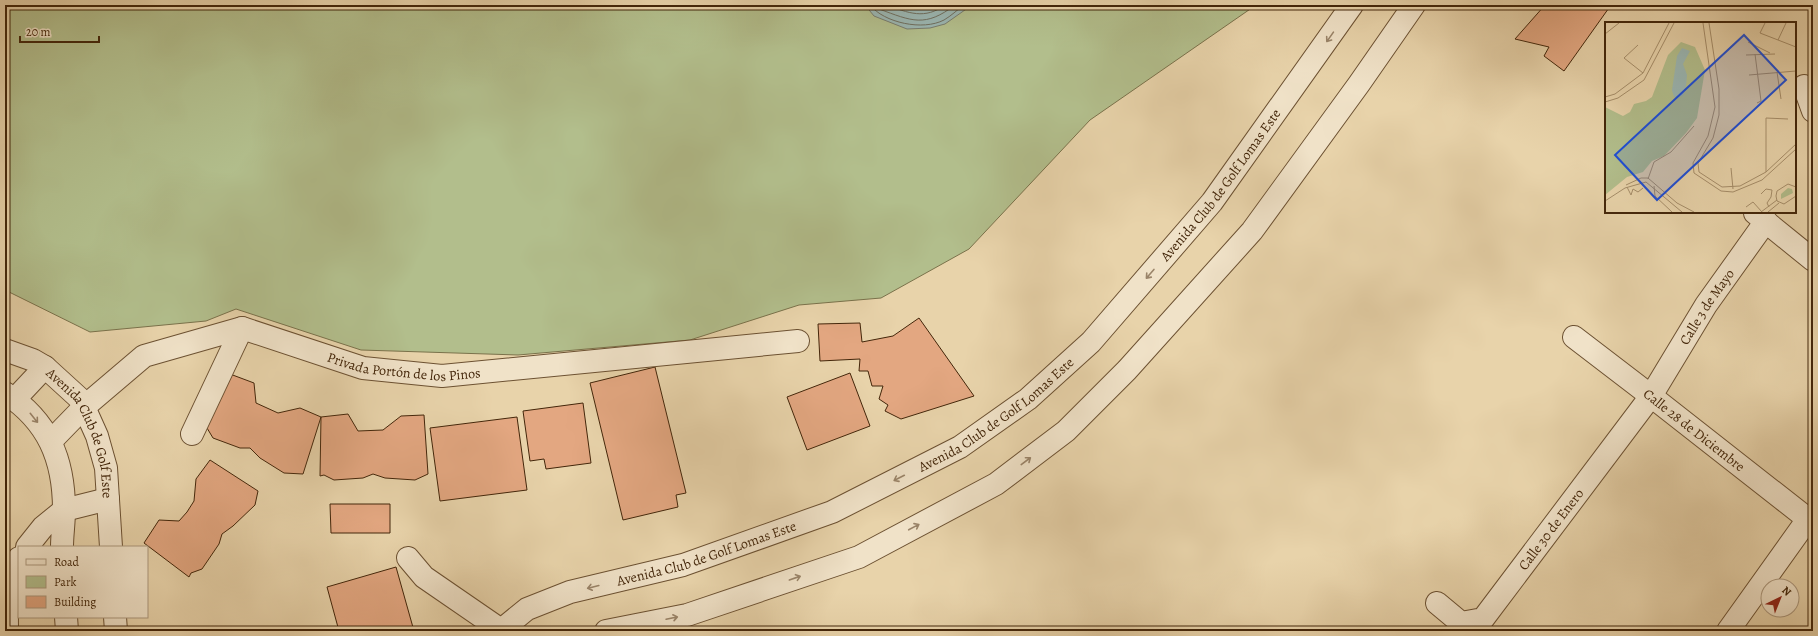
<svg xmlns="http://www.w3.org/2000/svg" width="1818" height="636" viewBox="0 0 1818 636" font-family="Alegreya,serif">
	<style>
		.green { fill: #b2be8c; stroke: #7a724b }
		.water { fill: #9ab6b2; stroke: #777c6f }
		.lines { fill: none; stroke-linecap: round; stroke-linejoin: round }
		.shore { stroke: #6e6e5e; stroke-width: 1 }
		.building { fill: #e3a781; stroke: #43260a }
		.minor-casing { stroke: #6c5132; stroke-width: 24 }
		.minor { stroke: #f0e2c8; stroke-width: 22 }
		.oneway { stroke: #9a8469 }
		.labels { text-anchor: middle; stroke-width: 3.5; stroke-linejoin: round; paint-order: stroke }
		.street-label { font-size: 14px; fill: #43260a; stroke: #f0e2c8 }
		.inset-road { fill: none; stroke: #a68e6a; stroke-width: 1 }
		.view { fill: #1d4ed8; fill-opacity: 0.15; stroke: #1d4ed8; stroke-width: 2 }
		.inset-edge { fill: none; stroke: #43260a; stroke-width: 2 }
	</style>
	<rect width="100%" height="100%" fill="#e8d3aa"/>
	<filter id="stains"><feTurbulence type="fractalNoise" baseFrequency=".005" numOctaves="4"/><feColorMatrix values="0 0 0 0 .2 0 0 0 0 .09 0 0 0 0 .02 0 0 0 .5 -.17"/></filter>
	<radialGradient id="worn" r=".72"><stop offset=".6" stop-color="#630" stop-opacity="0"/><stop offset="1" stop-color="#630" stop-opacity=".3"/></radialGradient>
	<path class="green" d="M5,5H1256L1090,120L969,249L881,298L799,305L690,340L518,355L361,350L236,309L206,321L90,332L5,290Z"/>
	<path class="water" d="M865,5H972L945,24L930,28L907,29L874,16Z"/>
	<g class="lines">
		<path class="shore" d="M870,5C884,23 923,31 944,20C951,16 957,10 964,5
			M876,5L879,9C912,21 925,28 955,5
			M887,5C908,13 925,20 945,5"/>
	</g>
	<path class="building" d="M1545,5H1611L1564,71L1544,56L1549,47L1515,39Z
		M919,318L974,396L901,419L885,411L888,405L879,399L883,386H872L868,371H859L860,359L820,361L818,324L860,323L862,342L893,336Z
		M655,367L686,493L676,495L678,507L623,520L590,383Z
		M850,373L870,426L807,450L787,397Z
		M230,374L254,383L256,403L278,413L300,408L321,417L303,474L284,473L260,458L250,448H240L213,438L207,428L203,427Z
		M583,403L591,463L546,469L544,459L530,461L523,411Z
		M348,414L358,431L383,430L401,416L424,415L428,474L415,480L385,478L373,474L363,478L334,480L324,475L320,476L321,417Z
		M517,417L527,490L440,501L430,428Z
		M210,460L258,491L255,505L233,526L222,534L219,544L202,569L191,573L189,577L144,543L159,520L179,521L187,512L194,501L196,479Z
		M330,504H390V533H331Z
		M396,567L414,631H339L327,587Z"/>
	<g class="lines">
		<defs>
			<g id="minor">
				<path d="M1804,86L1813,111"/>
				<path d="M1755,213L1813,260"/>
				<path id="s1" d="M1574,337L1651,396L1813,523"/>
				<path id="s2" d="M5,350L33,360L45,367L79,398L84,407L97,436L106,468L111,547"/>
				<path d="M5,393C48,421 64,459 64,510C64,523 62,535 62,547"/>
				<path d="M15,399L45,367"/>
				<path d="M192,434L242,328"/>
				<path id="s3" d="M51,441L84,407L144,356L242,328L363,368L442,376L798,341"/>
				<path d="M27,547L43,527L64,510L108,499"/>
				<path d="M408,558L424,577L501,630"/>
				<path id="s4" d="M1437,603L1461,623L1483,619L1651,396L1706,305L1766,221"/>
				<path d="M66,617L67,631"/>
				<path d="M115,617L116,631"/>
				<path d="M7,631C7,608 5,578 19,558"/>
				<path id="s5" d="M500,631L527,609L570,592L683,565L832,512L960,447L1028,399L1091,342L1212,202L1352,5"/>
				<path d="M606,631L687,615L859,557L996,484L1066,431L1127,370L1252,231L1359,84L1414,5"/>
				<path d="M1728,631L1808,519"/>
			</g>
		</defs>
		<use href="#minor" class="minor-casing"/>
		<use href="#minor" class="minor"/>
	</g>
	<defs><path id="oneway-shaft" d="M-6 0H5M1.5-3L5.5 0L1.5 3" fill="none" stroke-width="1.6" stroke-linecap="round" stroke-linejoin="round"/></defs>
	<g class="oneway">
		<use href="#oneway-shaft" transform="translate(1330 37) rotate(125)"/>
		<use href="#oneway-shaft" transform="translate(1150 274) rotate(131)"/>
		<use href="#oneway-shaft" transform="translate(34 418) rotate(51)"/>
		<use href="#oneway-shaft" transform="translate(1026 461) rotate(-37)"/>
		<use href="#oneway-shaft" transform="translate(899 478) rotate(153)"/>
		<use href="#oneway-shaft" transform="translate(914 527) rotate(-28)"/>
		<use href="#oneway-shaft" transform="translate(795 578) rotate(-19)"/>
		<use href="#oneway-shaft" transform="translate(593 587) rotate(166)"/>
		<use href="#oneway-shaft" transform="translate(672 618) rotate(-12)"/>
	</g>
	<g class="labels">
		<g class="street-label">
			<text dy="5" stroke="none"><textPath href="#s5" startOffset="871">Avenida Club de Golf Lomas Este</textPath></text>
			<text dy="5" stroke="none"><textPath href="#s4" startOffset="438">Calle 3 de Mayo</textPath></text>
			<text dy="5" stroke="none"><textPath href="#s3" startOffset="396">Privada Portón de los Pinos</textPath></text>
			<text dy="5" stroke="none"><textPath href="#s5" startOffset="547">Avenida Club de Golf Lomas Este</textPath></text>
			<text dy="5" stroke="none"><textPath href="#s1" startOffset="152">Calle 28 de Diciembre</textPath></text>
			<text dy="5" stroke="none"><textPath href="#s2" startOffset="122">Avenida Club de Golf Este</textPath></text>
			<text dy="5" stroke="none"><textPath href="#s4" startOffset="166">Calle 30 de Enero</textPath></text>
			<text dy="5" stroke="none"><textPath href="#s5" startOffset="223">Avenida Club de Golf Lomas Este</textPath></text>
		</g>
	</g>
	<g transform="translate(1605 22)">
		<rect width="191" height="191" fill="#e8d3aa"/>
		<path d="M76,20L90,25L100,48L92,96L81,111L59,134L47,139L38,150L22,155L0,173V85L18,94L25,90L29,82L41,79L47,75L63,33ZM183,166L187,167L188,171L176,177V172Z" fill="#b2be8c"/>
		<path d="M77,26L85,29L78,42L82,53L81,64L78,73L73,76L69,75L67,68L72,34Z" fill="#9ab6b2"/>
		<path class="inset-road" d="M98,1L110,85L103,114L88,141L89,151L116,169L128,170L157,158L191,127M104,1L114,67V93L108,116L93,141L94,150L117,165L135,164L161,150L191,122M160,1L155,11L191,25M0,12L14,1M173,18L181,1M143,20L165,31M33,23L19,36L38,51M150,32L156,79L152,81M141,33L170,32M172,50L176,77M144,53L191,49M0,75L10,72L38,51L64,1M0,80L13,76L39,58L69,1M126,146L128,167M161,150V96L183,97M43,157L49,140L66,130L89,104M21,163L36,156H43L72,181L89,190M49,164L50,174L67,190M22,165L26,173L28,167L33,170L38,166M191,165L183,162L172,169L171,174L172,179L179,182L191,174M156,172L161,167L167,168L166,175L162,181L164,185M0,179L20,166L41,160L77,190M141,185L148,180L157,190M156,190L172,178M163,190L174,181"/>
		<path class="view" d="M139,13L181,58L52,178L10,133Z"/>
		<rect width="191" height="191" class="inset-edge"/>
	</g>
	<rect width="1818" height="636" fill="none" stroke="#e8d3aa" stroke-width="20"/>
	<rect x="6" y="6" width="1806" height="624" fill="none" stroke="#43260a" stroke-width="2"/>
	<rect x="10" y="10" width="1798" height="616" fill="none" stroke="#43260a"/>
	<rect x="18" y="546" width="130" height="72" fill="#f0e2c8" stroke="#ab977c"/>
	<rect x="26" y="559" width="20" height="6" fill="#f0e2c8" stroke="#ab977c"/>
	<text x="54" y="566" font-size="12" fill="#43260a">Road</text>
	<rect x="26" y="576" width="20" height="12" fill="#b2be8c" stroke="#ab977c"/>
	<text x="54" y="586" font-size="12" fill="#43260a">Park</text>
	<rect x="26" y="596" width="20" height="12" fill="#e3a781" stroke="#ab977c"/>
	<text x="54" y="606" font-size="12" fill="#43260a">Building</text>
	<g transform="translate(1780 598) rotate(43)"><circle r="19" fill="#f0e2c8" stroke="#ab977c"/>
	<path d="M0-3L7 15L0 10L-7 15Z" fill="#8f2418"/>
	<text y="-6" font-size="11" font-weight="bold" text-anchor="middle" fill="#43260a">N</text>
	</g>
	<path d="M20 36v6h79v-6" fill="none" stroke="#43260a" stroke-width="2"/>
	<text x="26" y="36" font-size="12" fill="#43260a" stroke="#f0e2c8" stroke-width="3" paint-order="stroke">20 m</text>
	<rect width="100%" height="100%" filter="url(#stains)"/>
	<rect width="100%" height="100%" fill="url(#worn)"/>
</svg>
